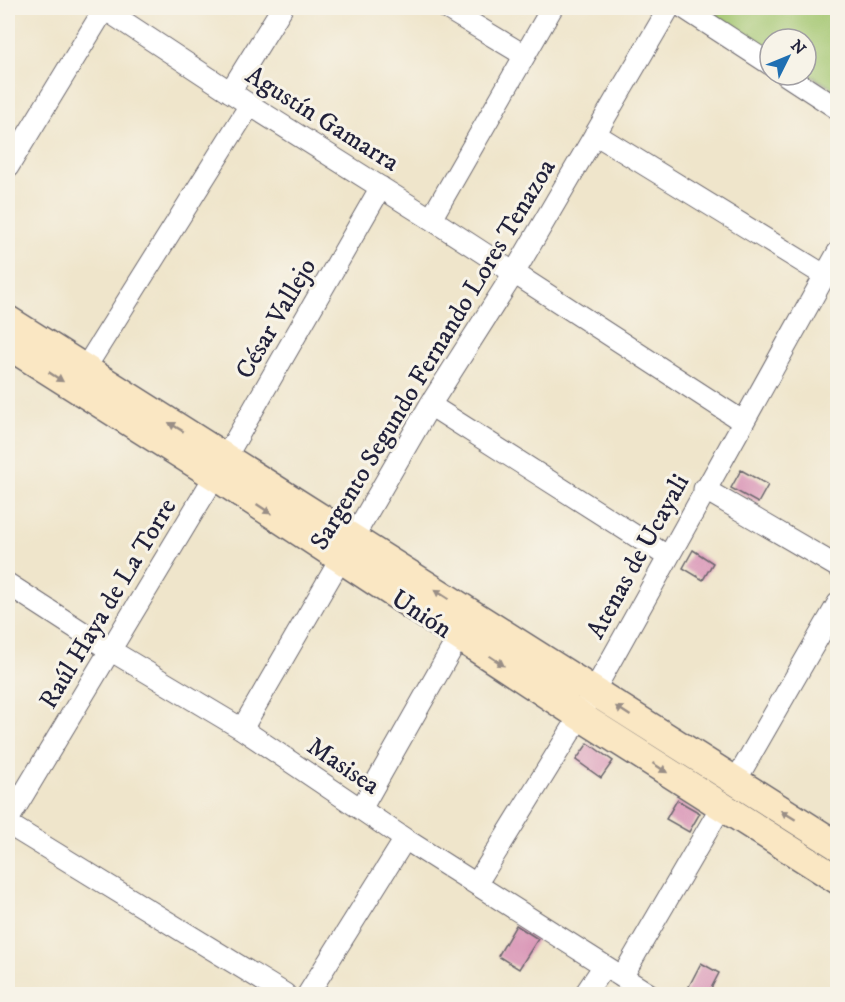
<svg xmlns="http://www.w3.org/2000/svg" width="845" height="1002" viewBox="0 0 845 1002" font-family="'IM FELL DW Pica',serif">
	<style>
		.green { fill: #a3c670; stroke: #627456; stroke-width: 1.5 }
		.building { fill: #da98b8 }
		.lines { fill: none; stroke-linecap: round; stroke-linejoin: round }
		.street-casing { stroke: #6a666d; stroke-width: 23 }
		.secondary-casing { stroke: #6a666d; stroke-width: 31 }
		.street { stroke: #fff; stroke-width: 21 }
		.secondary { stroke: #fae7c3; stroke-width: 28 }
		.oneway { fill: #998e86 }
		.labels { text-anchor: middle; stroke-width: 6; stroke-linejoin: round; paint-order: stroke }
		.street-label { font-size: 26px; fill: #22223b; stroke: #f7f3e8 }
	</style>
	<rect width="100%" height="100%" fill="#f7f3e8"/>
	<filter id="ink" filterUnits="userSpaceOnUse"><feTurbulence type="fractalNoise" baseFrequency=".0167" numOctaves="2"/><feDisplacementMap in="SourceGraphic" scale="12" xChannelSelector="R" yChannelSelector="G"/><feConvolveMatrix kernelMatrix="1 2 1 2 8 2 1 2 1" color-interpolation-filters="sRGB"/></filter>
	<filter id="wash" filterUnits="userSpaceOnUse"><feTurbulence type="fractalNoise" baseFrequency=".008" numOctaves="4" result="noise"/><feDisplacementMap in="SourceGraphic" scale="24" xChannelSelector="R" yChannelSelector="G"/><feGaussianBlur stdDeviation="1.35" result="paint"/><feColorMatrix in="noise" values="0 0 0 0 0 0 0 0 0 0 0 0 0 0 0 0 0 1.4 0 .05"/><feComposite in="paint" operator="in"/></filter>
	<g filter="url(#wash)">
		<rect width="100%" height="100%" fill="#efe5cb"/>
		<path class="green" d="M721,8H837V91L806,73V39H770V52L715,20Z"/>
		<g id="blocks">
			<path class="building" d="M741,470L768,485L758,503L731,488Z
				M693,550L713,563L703,580L683,568Z
				M588,743L613,761L601,778L576,760Z
				M677,800L700,813L689,832L666,819Z
				M516,925L538,939L519,969L498,956Z
				M701,963L719,973L708,994H685Z"/>
		</g>
	</g>
	<g filter="url(#ink)">
		<use href="#blocks" fill-opacity="0" stroke="#6a666d" stroke-width="1.5"/>
		<g class="lines">
			<defs>
				<path id="street" d="M103,8L250,105L431,219L742,421
					M446,8L524,55
					M684,8L770,64
					M786,75L838,109
					M230,92L282,8
					M595,134L824,275
					M8,167L105,8
					M431,219L552,8
					M84,370L250,105
					M430,405L667,556
					M704,489L838,567
					M8,584L110,650L242,729L405,839L649,994
					M242,729L430,405L514,273L669,8
					M735,782L838,603
					M361,809L459,636
					M8,820L215,476L381,187
					M8,824L285,994
					M477,883L580,716L838,252
					M622,977L721,807
					M308,994L405,839
					M585,994L604,966"/>
				<path id="secondary" d="M8,320L838,846
					M8,345L215,476L580,716L838,880"/>
			</defs>
			<use href="#street" class="street-casing"/>
			<use href="#secondary" class="secondary-casing"/>
			<use href="#street" class="street"/>
			<use href="#secondary" class="secondary"/>
		</g>
		<defs><path id="oneway-solid" d="M-6-.8H1V-3.2L6.5 0L1 3.2V.8H-6Z" transform="scale(1.5)"/></defs>
		<g class="oneway">
			<use href="#oneway-solid" transform="translate(56 377) rotate(33)"/>
			<use href="#oneway-solid" transform="translate(176 427) rotate(-149)"/>
			<use href="#oneway-solid" transform="translate(264 509) rotate(34)"/>
			<use href="#oneway-solid" transform="translate(441 594) rotate(-147)"/>
			<use href="#oneway-solid" transform="translate(497 661) rotate(34)"/>
			<use href="#oneway-solid" transform="translate(623 711) rotate(-147)"/>
			<use href="#oneway-solid" transform="translate(660 768) rotate(33)"/>
			<use href="#oneway-solid" transform="translate(788 815) rotate(-148)"/>
		</g>
	</g>
	<g class="labels">
		<g class="street-label">
			<text transform="translate(323 118) rotate(32)" y="9">Agustín Gamarra</text>
			<text transform="translate(275 318) rotate(-60)" y="9">César Vallejo</text>
			<text transform="translate(432 354) rotate(-59)" y="9">Sargento Segundo Fernando Lores Tenazoa</text>
			<text transform="translate(637 556) rotate(-61)" y="9">Atenas de Ucayali</text>
			<text transform="translate(107 603) rotate(-59)" y="9">Raúl Haya de La Torre</text>
			<text transform="translate(422 613) rotate(33)" y="9">Unión</text>
			<text transform="translate(344 765) rotate(34)" y="9">Masisea</text>
		</g>
	</g>
	<rect width="845" height="1002" fill="none" stroke="#f7f3e8" stroke-width="30"/>
	<g transform="translate(788 57) rotate(47)"><circle r="28" fill="#f7f3e8" stroke="#a29fa3" stroke-width="1.5"/>
	<path d="M0-4.5L10 22L0 15L-10 22Z" fill="#1f6fb2"/>
	<text y="-9" font-size="16" font-weight="bold" text-anchor="middle" fill="#22223b">N</text>
	</g>
</svg>
